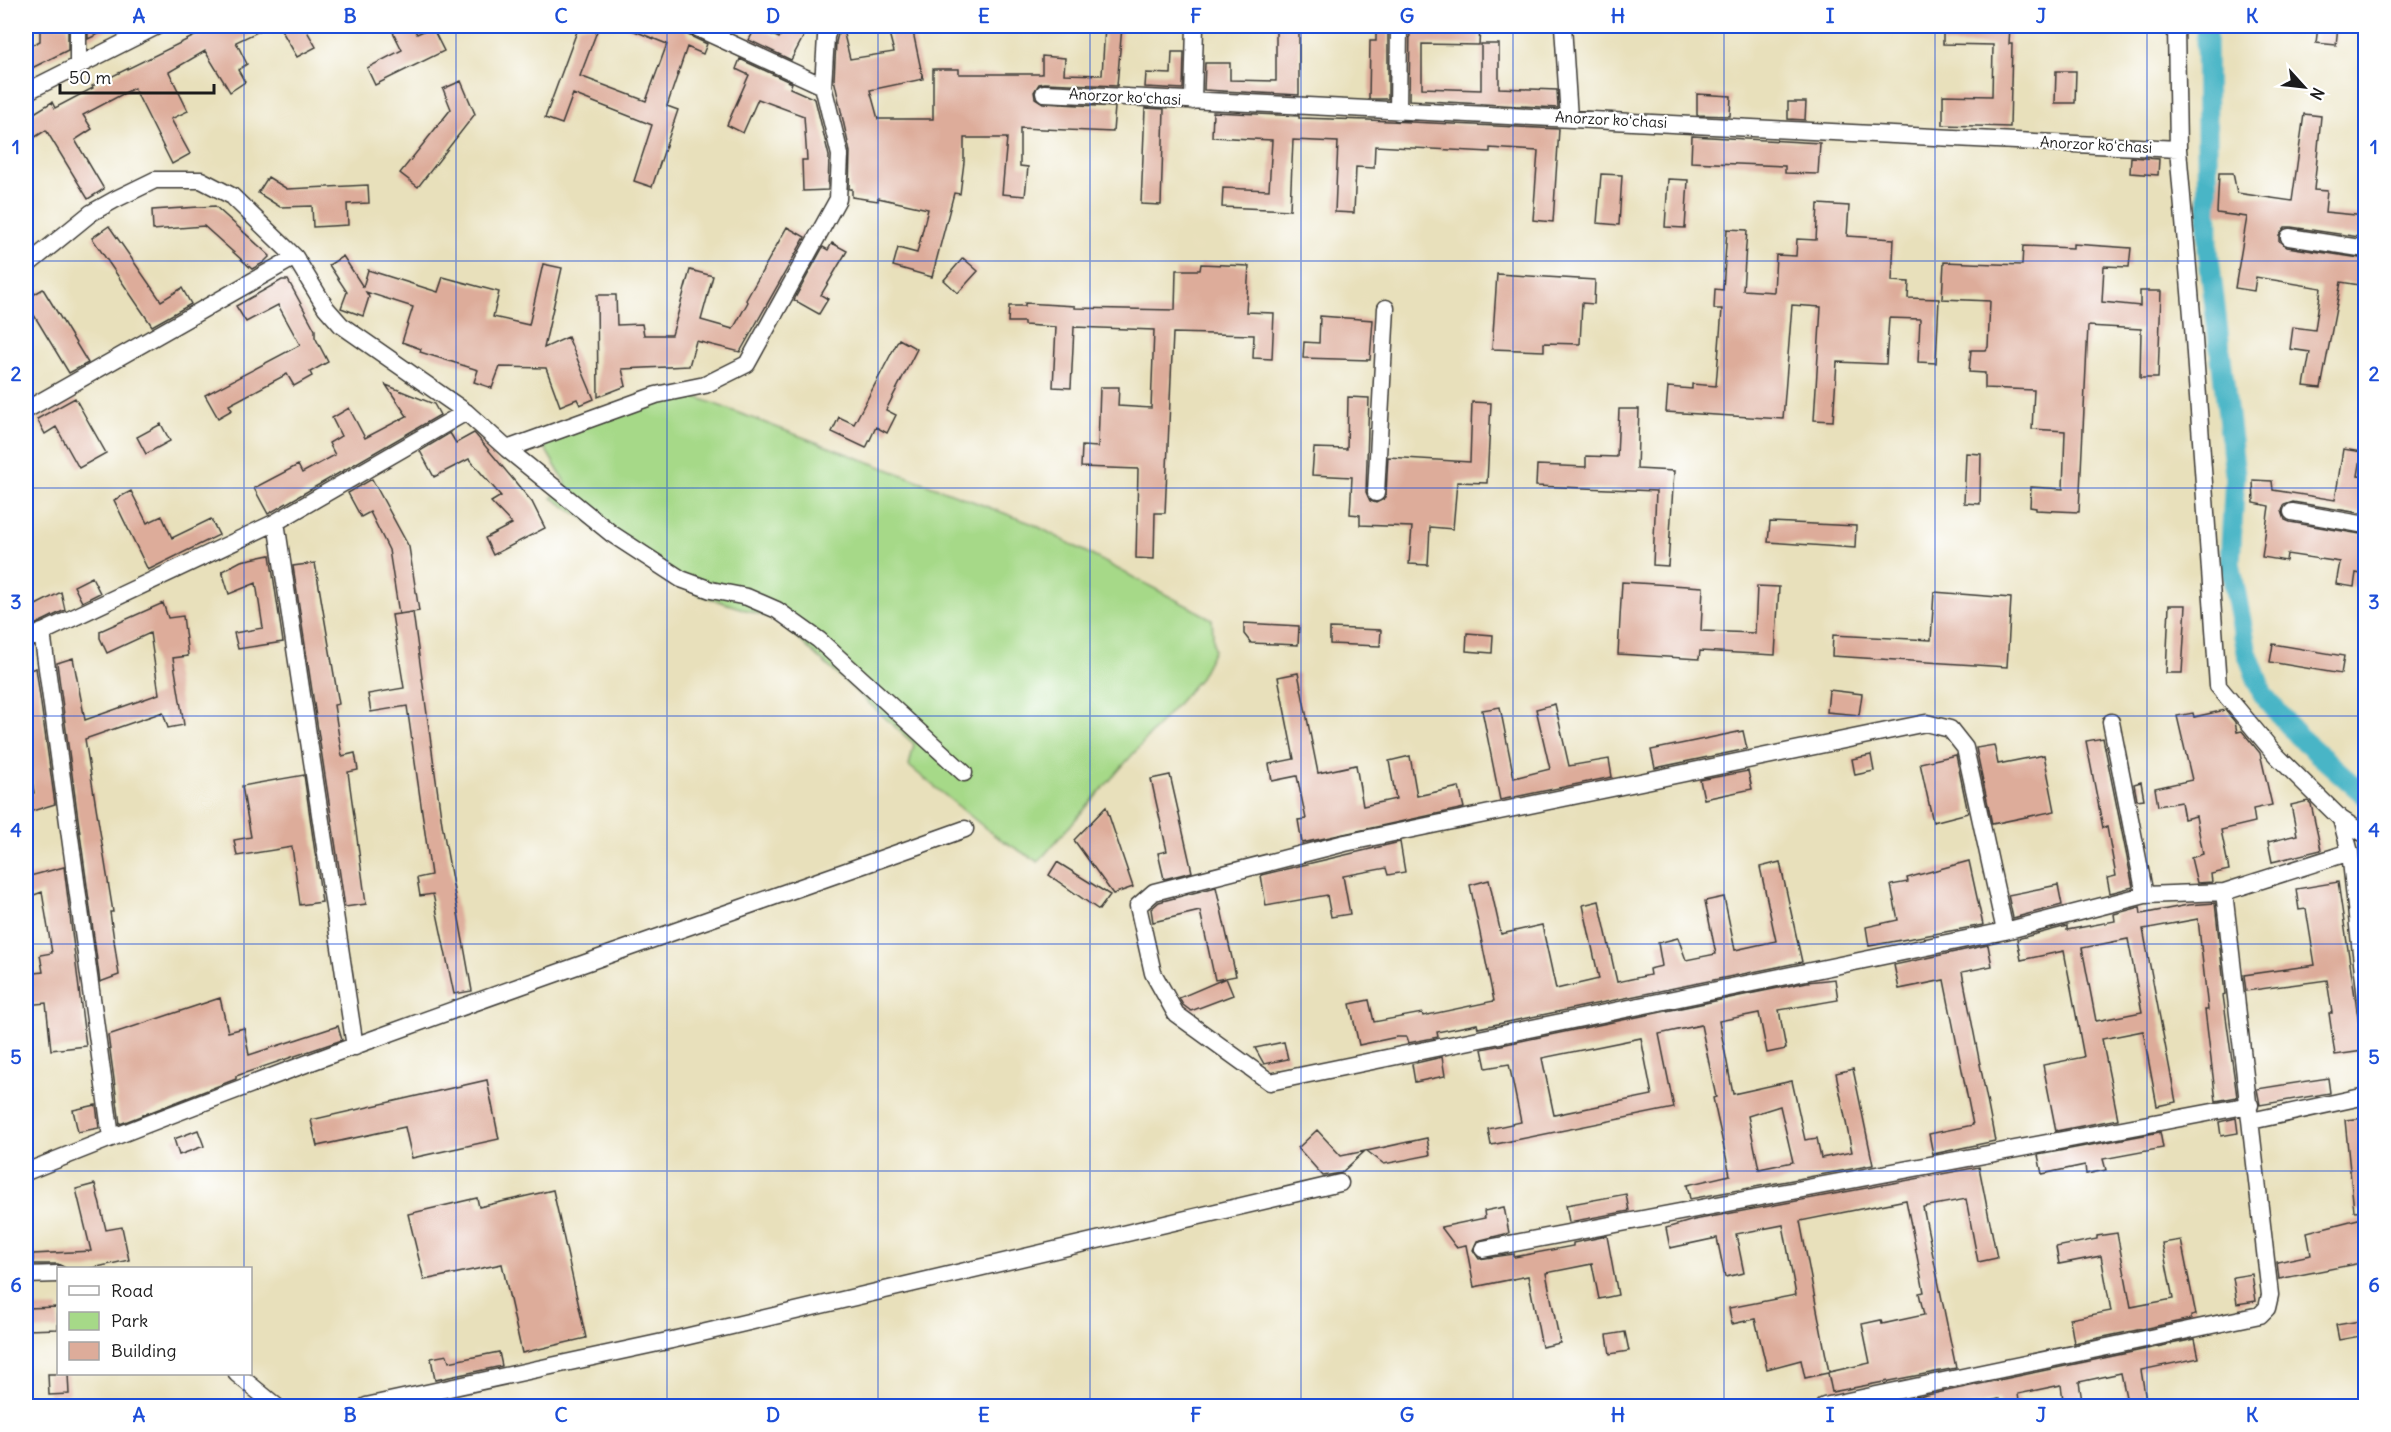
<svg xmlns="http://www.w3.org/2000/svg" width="2391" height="1432" viewBox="0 0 2391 1432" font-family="Delius,sans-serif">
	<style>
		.green { fill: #a6d988; stroke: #617a52; stroke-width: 1.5 }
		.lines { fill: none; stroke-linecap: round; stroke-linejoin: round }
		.canal { stroke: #49b5c6; stroke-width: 21 }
		.building { fill: #ddac9a; fill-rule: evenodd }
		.minor-casing { stroke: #3b3934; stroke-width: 19 }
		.minor { stroke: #fff; stroke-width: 16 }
		.grid { fill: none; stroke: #1d4ed8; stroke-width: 1.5; stroke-opacity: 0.55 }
		.labels { text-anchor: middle; stroke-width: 4.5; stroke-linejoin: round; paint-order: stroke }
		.street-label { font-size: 15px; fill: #1c1c1c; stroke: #fff }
		.neatline { fill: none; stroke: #1d4ed8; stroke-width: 2 }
		.grid-label { font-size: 20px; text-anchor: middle; font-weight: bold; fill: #1d4ed8 }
	</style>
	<rect width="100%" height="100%" fill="#fff"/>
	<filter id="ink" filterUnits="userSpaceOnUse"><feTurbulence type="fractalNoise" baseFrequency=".0167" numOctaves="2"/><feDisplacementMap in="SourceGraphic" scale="12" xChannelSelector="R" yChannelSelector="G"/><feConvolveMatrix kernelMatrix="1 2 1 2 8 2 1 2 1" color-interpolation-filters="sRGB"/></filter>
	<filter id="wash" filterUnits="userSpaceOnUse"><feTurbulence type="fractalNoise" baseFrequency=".008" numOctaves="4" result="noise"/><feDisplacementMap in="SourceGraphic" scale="24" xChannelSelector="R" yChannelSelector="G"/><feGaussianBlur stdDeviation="1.35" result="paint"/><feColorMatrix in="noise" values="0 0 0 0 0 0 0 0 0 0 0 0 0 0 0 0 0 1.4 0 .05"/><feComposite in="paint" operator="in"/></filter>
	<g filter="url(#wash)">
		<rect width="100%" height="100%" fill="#e8e0bb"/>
		<path class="green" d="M675,389L1033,524L1212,619L1214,650L1199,679L1038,862L995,836L909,766L914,744L777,620L700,595L552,498L566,484L539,438Z"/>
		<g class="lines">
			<path class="canal" d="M2206,26L2208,249L2235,474L2230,563L2247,652L2263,695L2298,736L2366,796"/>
		</g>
		<g id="blocks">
			<path class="building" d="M40,26H68V50L26,71V48L40,41Z
				M88,26H115L88,39Z
				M215,26H270L236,42L247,64L238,70L245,82L230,92L205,51L169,72L188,111L171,119L190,154L172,164L134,88L83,115L92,129L75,140L104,189L88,199L46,130L26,143V118L52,102L55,108L93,88L92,86Z
				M279,26H304L316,47L297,57Z
				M390,26H412L417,34L432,27L444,51L375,85L367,68L402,50Z
				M579,26H599L580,76L646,101L667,44L622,26H683L688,35L707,44L703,54L687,47L667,106L678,110L652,187L634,181L652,125L573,94L562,124L545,118Z
				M785,26H809L791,60L749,40L756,27L779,38Z
				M840,26H842L850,59L894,52L889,33L912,27L923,79L870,90L878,119H933V69H959V74H1042V56L1065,58L1064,74L1102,75L1105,26H1122L1117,86L1045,83L1039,84L1034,92L1035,98L1043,103L1115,107L1113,132L1020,128V166L1028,167L1025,196L1002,194L1007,138H964V162L960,194L954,193L932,277L893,266L898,248L917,253L928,209L878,198V201L852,197V189H849L850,152L834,79L836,42Z
				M1276,26H1299V95L1204,90L1205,63H1230V80L1276,81Z
				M1410,26L1480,27L1479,45L1422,44V88L1481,90V44H1499V88L1557,90L1558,108L1409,100Z
				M1943,26H2010L2009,44H2012L2010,127L1943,125V95L1992,96L1993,45L1943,44Z
				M2318,26H2338L2336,45L2316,43Z
				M1376,27H1388V99H1369L1370,41H1376Z
				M1172,52H1184L1183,89L1145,87L1146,73L1171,74Z
				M740,59L792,83L790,88L815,99L829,156L828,190L803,191L802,160H807L804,116L758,99L743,133L727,125L749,75L736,69Z
				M2056,71H2076L2075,103H2055Z
				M461,81L475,114L418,187L400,173L451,109L443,89Z
				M1697,94L1731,96L1730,116L1697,115Z
				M1788,102H1806L1805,120L1788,119Z
				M1145,108L1164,109L1161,205L1141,204Z
				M1213,112L1299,116V118L1368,120L1559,129L1553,222L1533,220L1538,151L1490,148V152L1375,146L1374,168L1356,167L1354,213L1335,212L1338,142L1293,140L1290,210L1222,207L1223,188L1269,190L1272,140L1212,137Z
				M2304,114L2321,116L2314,190L2327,191L2325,212L2366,216V238L2291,227H2285L2279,235V241L2287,247L2366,259V286L2341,282L2321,388L2304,386L2310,352L2290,349L2293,327L2315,330L2321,288L2256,277L2254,291L2235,288L2247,217L2217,213L2219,173H2233L2237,193L2292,201Z
				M1692,136L1820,143L1818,174L1785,173V166L1691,162Z
				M2131,157L2159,159L2158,175L2130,173Z
				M1601,174L1622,175L1619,225L1597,223Z
				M268,177L287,189L368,185L369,203L347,204L348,225L313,227L312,206L280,207L258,193Z
				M1668,179L1688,180L1685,228L1665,227Z
				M1818,204L1849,206L1847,236L1894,239L1892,281L1909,282L1908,298L1939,299L1936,363L1918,362L1920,319L1889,318L1886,364L1837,362L1833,421L1814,420L1821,307L1792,305L1783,419L1666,412L1668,387L1692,389V384L1716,386L1722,309H1714L1715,289L1723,290L1727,229L1747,230L1743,290L1774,292L1776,255L1796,256L1797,239L1816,240Z
				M215,206L270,256L263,263L252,269L204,226L153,230L152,210Z
				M109,226L161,301L182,288L191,304L152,326L92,238Z
				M787,227L805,237L740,352L696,341L689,366L622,369L626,386L598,397L597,295H616L617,325L642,324L644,335H672L690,270L713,276L701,320L733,329L748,302L746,300Z
				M832,243L847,251L821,295L828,299L819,314L794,300L823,247L828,250Z
				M2073,244L2131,248L2129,267L2104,266L2102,302L2140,306V291H2161L2158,378H2140L2141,329L2088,326L2079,512L2036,510V508L2030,507L2031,487L2063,489L2065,431L2032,429L2034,390L1985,388V373L1969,372L1971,350H1986L1988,347L1990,301L1942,299L1944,262L2022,265L2023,246L2073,248Z
				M343,256L363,287L368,270L438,292L443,277L499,292L493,317L529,325L543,264L562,268L544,348L568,337L594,399L580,405L577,399L560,406L546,368L500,367L492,388L474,382L478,370L420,352L421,349L402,342L413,307L366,292L369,297L363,316L341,308L347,292L329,265Z
				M963,258L978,271L958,293L944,280Z
				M1201,264L1249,266L1246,312L1274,313L1272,359L1253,358L1254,335L1173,333L1165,513H1155L1154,559L1136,558L1138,469L1081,467L1082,446L1098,447L1100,387H1119L1118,406L1151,408L1154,330L1074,327L1071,388L1053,387L1056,327L1024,325V322H1008L1009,306H1025V303L1075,306V308L1175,310L1176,270H1200Z
				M1497,274L1595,280L1594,304L1582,303L1580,344L1544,343V351L1492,349Z
				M282,280H288L315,330V337L328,362L310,372L312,376L294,386L287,374L229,405L232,410L218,418L205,395L300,345L278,305L246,322L236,306Z
				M43,289L88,363L69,373L26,302V299Z
				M1320,316L1373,320L1370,360L1303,358L1304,342L1319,343Z
				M899,339L917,349L886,410L896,415L887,433L876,427L866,448L832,432L839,417L854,424Z
				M386,385L434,404L440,415L268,514L254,488L298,465L302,473L335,455L329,443L341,436L332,418L349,408L365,438L407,416Z
				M1348,397L1369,398L1366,492L1370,501L1376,503L1384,499L1386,494L1388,457L1470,462L1472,402L1491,403L1487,483L1457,482L1453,529L1430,527L1428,565L1409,564L1412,527L1360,525V515L1350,514L1352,477L1312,475L1314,448L1347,449Z
				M75,398L106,453L79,468L56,427L45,434L37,419Z
				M1619,409H1639L1637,469L1674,471L1668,566L1653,565L1656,491L1536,486L1537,465L1586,467V456L1617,457Z
				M161,424L170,441L146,454L137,437Z
				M450,433L456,443L474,433L476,435L532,502L545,528L493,555L485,538L512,524L491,502L501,496L469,459L434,477L420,451Z
				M2343,449L2362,452L2358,476L2366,477V514L2293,502L2284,505L2282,511L2285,520L2290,522L2366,535V575L2356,573L2354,587L2336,584L2340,562L2287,554L2286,561L2262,557L2269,506L2254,503L2253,480L2272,481L2273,490L2335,500Z
				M1966,453L1981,454L1980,504L1964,503Z
				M372,479L409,547L419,611L399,614L389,550L370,512L361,517L348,493Z
				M131,491L147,523L162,516L172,538L211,519L219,535L148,570L114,500Z
				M1770,522L1856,526L1855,548L1768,542Z
				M270,555L283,642L238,649L234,633L263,628L256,583L229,594L222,571L241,561Z
				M315,563L339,704L334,705L342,756L355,753L358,770L348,772L366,904L345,907L293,566Z
				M92,577L100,593L82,602L74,586Z
				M1622,582L1703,587L1701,631L1755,633L1757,586L1779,587L1775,655L1700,651L1699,659L1618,654Z
				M61,592L65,610L26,629V610Z
				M1934,592L2011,598L2007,667L1832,656L1833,635L1931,640Z
				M163,603L168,618L183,616L188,656L173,658L184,725L168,728L163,712L85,739L113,912H110L119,975L100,982L57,663L73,658L85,720L159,694L150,633L107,653L100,638V631Z
				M2169,605H2186L2182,673H2166Z
				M413,612L442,824L472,991L454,994L433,894L420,896L417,878L431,875L407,706L371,712L368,694L404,688L392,615Z
				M1244,623L1299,626L1298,645L1251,643L1244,634Z
				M1330,628L1381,630L1380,646L1330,644Z
				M1467,633L1493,635L1492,653L1466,651Z
				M2273,644L2344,656L2341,674L2270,662Z
				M36,668L55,804L26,813V795L34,793L26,744V671Z
				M1298,673L1318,773L1356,765L1363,806L1396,799L1389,761L1410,756L1417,796L1459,787L1464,808L1302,843L1298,820L1306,819L1297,776L1272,781L1269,764L1294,759L1278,677Z
				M1829,690L1862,694L1859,715L1827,712Z
				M1555,704L1569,766L1609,759L1612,777L1500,800L1482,710L1500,707L1514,778L1550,769L1536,709Z
				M2225,710L2235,722L2237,732L2242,731L2260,753L2272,805L2253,809L2255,822L2221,830L2229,870L2211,874L2212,882L2197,883L2191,858L2203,854L2196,816L2184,819L2181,802L2158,806L2155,788L2192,780L2177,716L2193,713L2194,717Z
				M1743,731L1747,749L1655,768L1651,750Z
				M2103,738L2133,887L2110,893L2107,878L2116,876L2107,827L2103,828L2086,741Z
				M1994,745L1998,764L2044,755L2055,811L1992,824L1976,748Z
				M1871,755L1874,771L1855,775L1852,759Z
				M1956,755L1968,813L1933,822L1920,763Z
				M1748,771L1752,789L1704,799L1700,780Z
				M304,775L322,902L300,905L292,847L237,856L234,840L251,837L242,786Z
				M1170,775L1192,872L1164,879L1158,853L1167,851L1151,779Z
				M2141,782L2144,799L2137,800L2134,784Z
				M2308,801L2311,804L2321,850L2272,862L2268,842L2297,835L2291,805Z
				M1106,807L1133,887L1113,894L1074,840Z
				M1400,842L1405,872L1388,875L1386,868L1343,876L1350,914L1331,917L1327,895L1266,906L1261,875Z
				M1969,861L1983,925L1869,946L1866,927L1898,920L1891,885L1908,882L1907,878Z
				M1057,862L1110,895L1099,910L1049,875Z
				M1780,862L1802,962L1478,1028L1477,1024L1437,1032L1438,1037L1408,1043L1406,1037H1397L1359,1045L1350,1004L1369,1000L1374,1022L1422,1013L1423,1016L1494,1001L1470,885L1489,880L1501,934L1542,925L1556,989L1599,979L1583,905L1599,901L1617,982L1650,975L1649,969L1662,966L1658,943L1678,938L1686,960L1716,954L1705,901L1724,897L1735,950L1776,941L1760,867Z
				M64,867L86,1046L51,1050L46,1003L26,1005V974L43,972L40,955L52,953L42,892L26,898V877Z
				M2338,882L2363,1051L2335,1055L2329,1013H2332L2327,980L2246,991L2244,975L2315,965L2306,909L2299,910L2296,889Z
				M2058,885L2062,905L2013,918L2008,895Z
				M1216,887L1236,976L1215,980L1200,911L1153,922L1151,909L1159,902Z
				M2215,903L2225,994L2223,995L2237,1097L2216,1101L2205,1010H2208L2198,919L2143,929L2176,1102L2157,1106L2143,1031L2102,1039L2118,1119L2056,1131L2043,1065L2084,1057L2064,951L2021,960L2017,939L2067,926V930L2115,921L2114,914L2140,907L2141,914L2188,905ZM2128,939L2142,1012L2096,1021L2082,948Z
				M1988,945L1992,966L1962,972L1995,1141L1933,1154L1929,1134L1973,1125L1944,980L1899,989L1894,965Z
				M1226,978L1233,995L1191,1011L1183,1005L1179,998Z
				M1835,979L1838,1000L1779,1010L1786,1049L1767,1053L1759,1013L1719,1021L1733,1094L1792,1081L1805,1140L1817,1138L1821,1158L1852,1152L1836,1073L1853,1069L1873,1165L1690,1199L1687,1185L1730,1175L1713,1098L1716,1097L1701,1025L1659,1034L1674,1108L1491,1145L1488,1129L1521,1122L1509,1064L1486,1068L1482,1049L1807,982ZM1641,1038L1652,1095L1554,1115L1542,1058ZM1780,1106L1793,1162L1759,1169L1748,1116Z
				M220,998L228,1032L244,1028L249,1055L338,1026L342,1040L236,1076V1079L120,1124L108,1035Z
				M1284,1042L1288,1059L1264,1064L1255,1048Z
				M1442,1057L1445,1076L1415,1082L1412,1064Z
				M2328,1078L2330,1093L2260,1105L2257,1089Z
				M487,1080L499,1139L412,1158L405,1127L317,1146L311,1120Z
				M96,1105L99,1128L78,1132L73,1110Z
				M2236,1118L2238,1133L2221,1136L2219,1122Z
				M2366,1118V1210L2354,1211L2345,1120Z
				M198,1130L204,1146L179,1155L174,1139Z
				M1317,1130L1341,1156L1365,1151L1341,1173L1323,1176L1298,1148Z
				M2160,1132L2163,1148L2103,1159L2106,1170L2086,1174L2085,1165L2042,1174L2038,1155Z
				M1427,1138L1430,1155L1384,1164L1367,1151Z
				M1979,1167L1997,1258L1978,1262L1966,1199L1923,1207L1956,1368L1832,1392L1828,1373L1805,1378L1801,1360L1767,1369L1755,1319L1732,1324L1729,1308L1796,1295L1783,1225L1736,1234L1744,1273L1725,1277L1717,1238L1670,1248L1666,1228L1694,1220ZM1906,1200L1924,1292L1919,1293L1924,1315L1882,1324L1881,1320L1862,1324L1870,1363L1829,1372L1800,1221Z
				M95,1184L106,1230L122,1227L129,1260L88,1269H67L58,1264H33V1254L91,1251L76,1189Z
				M553,1190L586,1338L522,1353L502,1264L424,1280L408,1214L477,1198L479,1207Z
				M1626,1194L1629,1211L1569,1222L1566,1205Z
				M1504,1207L1509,1233L1477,1241L1473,1250L1479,1259L1514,1254V1257L1573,1246V1243L1607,1236L1618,1295L1599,1299L1592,1264L1546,1273L1560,1343L1542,1347L1528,1276L1474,1287L1466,1245L1456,1247L1441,1227L1485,1218L1484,1211Z
				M2366,1217V1262L2279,1279L2277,1262L2311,1255L2307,1232Z
				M2117,1233L2131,1307L2173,1299L2162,1243L2181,1240L2196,1315L2191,1316V1319L2074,1343L2070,1319L2111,1311L2101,1256L2059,1264L2056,1247L2097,1239V1236Z
				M2252,1274L2256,1301L2237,1304L2233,1277Z
				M58,1307V1329L26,1330V1308Z
				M2366,1320V1335L2339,1340L2336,1325Z
				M1625,1332L1629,1351L1610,1354L1607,1335Z
				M2195,1339L2199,1358L2141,1370L2147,1407H2128L2121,1373L2079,1382L2083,1407H2064L2061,1385L2018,1394L2020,1407H2000L1999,1399L1966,1407H1889V1403Z
				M499,1352L502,1366L435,1380L431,1358L447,1355L449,1362Z
				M48,1374H68L69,1394L49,1395Z"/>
		</g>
	</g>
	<g filter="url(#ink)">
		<use href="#blocks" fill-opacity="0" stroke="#3b3934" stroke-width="1.5"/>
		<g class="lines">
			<defs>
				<path id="minor" d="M693,26L823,86
					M1563,26L1569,118
					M2176,26L2178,149L2194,339L2218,686L2276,755L2341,819L2366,835
					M78,65V26
					M26,92L157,26
					M1044,93L2178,149
					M1193,101L1195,26
					M1398,112L1399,26
					M2289,237L2366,249
					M26,266L91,213L116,199L155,180H201L232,196L295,257L326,308L341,325L466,412L507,449L612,534L681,579L711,590L747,597L777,610L819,640L964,773
					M26,410L295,257
					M507,449L656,395L705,385L747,364L838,199L840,155L823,86L826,37L829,26
					M1376,493L1386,308
					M2292,512L2366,525
					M276,522L355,1047
					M42,632L111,1137
					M26,640L276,522L466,412
					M2111,722L2145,895
					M2341,819L2350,852L2366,999
					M2005,931L1965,748L1950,729L1926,723L1345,843L1154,892L1138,906L1153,973L1176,1014L1270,1082L2005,931L2145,895L2224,892L2350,852
					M2251,1121L2366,1096
					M26,1172C335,1047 651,941 965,829
					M1483,1249L2250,1105
					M26,1275L58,1274
					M237,1374L276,1406
					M366,1406L672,1340L1340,1183
					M1824,1406L2260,1315L2267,1308L2270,1295L2224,892"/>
			</defs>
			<use href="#minor" class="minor-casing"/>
			<use href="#minor" class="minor"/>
		</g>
	</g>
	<path class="grid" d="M244,26V1268M456,26V1406M667,26V1406M878,26V1406M1090,26V1406M1301,26V1406M1513,26V1406M1724,26V1406M1935,26V1406M2147,26V1406M26,261H2366M26,488H2366M26,716H2366M26,944H2366M26,1171H2366M244,1374V1406"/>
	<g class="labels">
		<g class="street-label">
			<text transform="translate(1125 97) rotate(3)" y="5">Anorzor koʻchasi</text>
			<text transform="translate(1611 120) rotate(3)" y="5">Anorzor koʻchasi</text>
			<text transform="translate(2096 145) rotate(3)" y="5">Anorzor koʻchasi</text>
		</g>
	</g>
	<rect width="2391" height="1432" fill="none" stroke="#fff" stroke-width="66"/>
	<rect x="57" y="1267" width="195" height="108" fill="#ffffff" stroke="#a4a4a4" stroke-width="1.5"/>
	<rect x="69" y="1286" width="30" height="9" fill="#ffffff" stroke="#a4a4a4" stroke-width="1.5"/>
	<text x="111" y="1297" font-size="18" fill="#1c1c1c">Road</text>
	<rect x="69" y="1312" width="30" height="18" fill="#a6d988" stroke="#a4a4a4" stroke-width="1.5"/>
	<text x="111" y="1327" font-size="18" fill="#1c1c1c">Park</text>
	<rect x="69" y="1342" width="30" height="18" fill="#ddac9a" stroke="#a4a4a4" stroke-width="1.5"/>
	<text x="111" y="1357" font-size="18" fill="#1c1c1c">Building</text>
	<g transform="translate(2304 87) rotate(117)" stroke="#ffffff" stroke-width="4.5" paint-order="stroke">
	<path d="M0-4.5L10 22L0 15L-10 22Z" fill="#1c1c1c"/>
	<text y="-9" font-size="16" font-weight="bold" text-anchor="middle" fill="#1c1c1c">N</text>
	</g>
	<path d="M60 84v9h154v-9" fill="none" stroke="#1c1c1c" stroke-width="3"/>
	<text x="69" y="84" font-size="18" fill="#1c1c1c" stroke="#ffffff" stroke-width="4.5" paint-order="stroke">50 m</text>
	<rect x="33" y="33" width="2325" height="1366" class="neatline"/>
	<g class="grid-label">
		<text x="139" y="23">A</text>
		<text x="350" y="23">B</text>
		<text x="561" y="23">C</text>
		<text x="773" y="23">D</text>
		<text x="984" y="23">E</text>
		<text x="1196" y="23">F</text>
		<text x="1407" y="23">G</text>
		<text x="1618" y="23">H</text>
		<text x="1830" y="23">I</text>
		<text x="2041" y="23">J</text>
		<text x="2252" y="23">K</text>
		<text x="16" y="154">1</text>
		<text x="2374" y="154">1</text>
		<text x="16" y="381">2</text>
		<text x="2374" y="381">2</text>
		<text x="16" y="609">3</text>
		<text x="2374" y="609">3</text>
		<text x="16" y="837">4</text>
		<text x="2374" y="837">4</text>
		<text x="16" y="1064">5</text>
		<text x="2374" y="1064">5</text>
		<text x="16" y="1292">6</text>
		<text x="2374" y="1292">6</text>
		<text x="139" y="1422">A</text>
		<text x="350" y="1422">B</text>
		<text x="561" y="1422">C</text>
		<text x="773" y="1422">D</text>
		<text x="984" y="1422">E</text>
		<text x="1196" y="1422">F</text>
		<text x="1407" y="1422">G</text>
		<text x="1618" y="1422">H</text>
		<text x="1830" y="1422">I</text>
		<text x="2041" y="1422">J</text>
		<text x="2252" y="1422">K</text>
	</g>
</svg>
